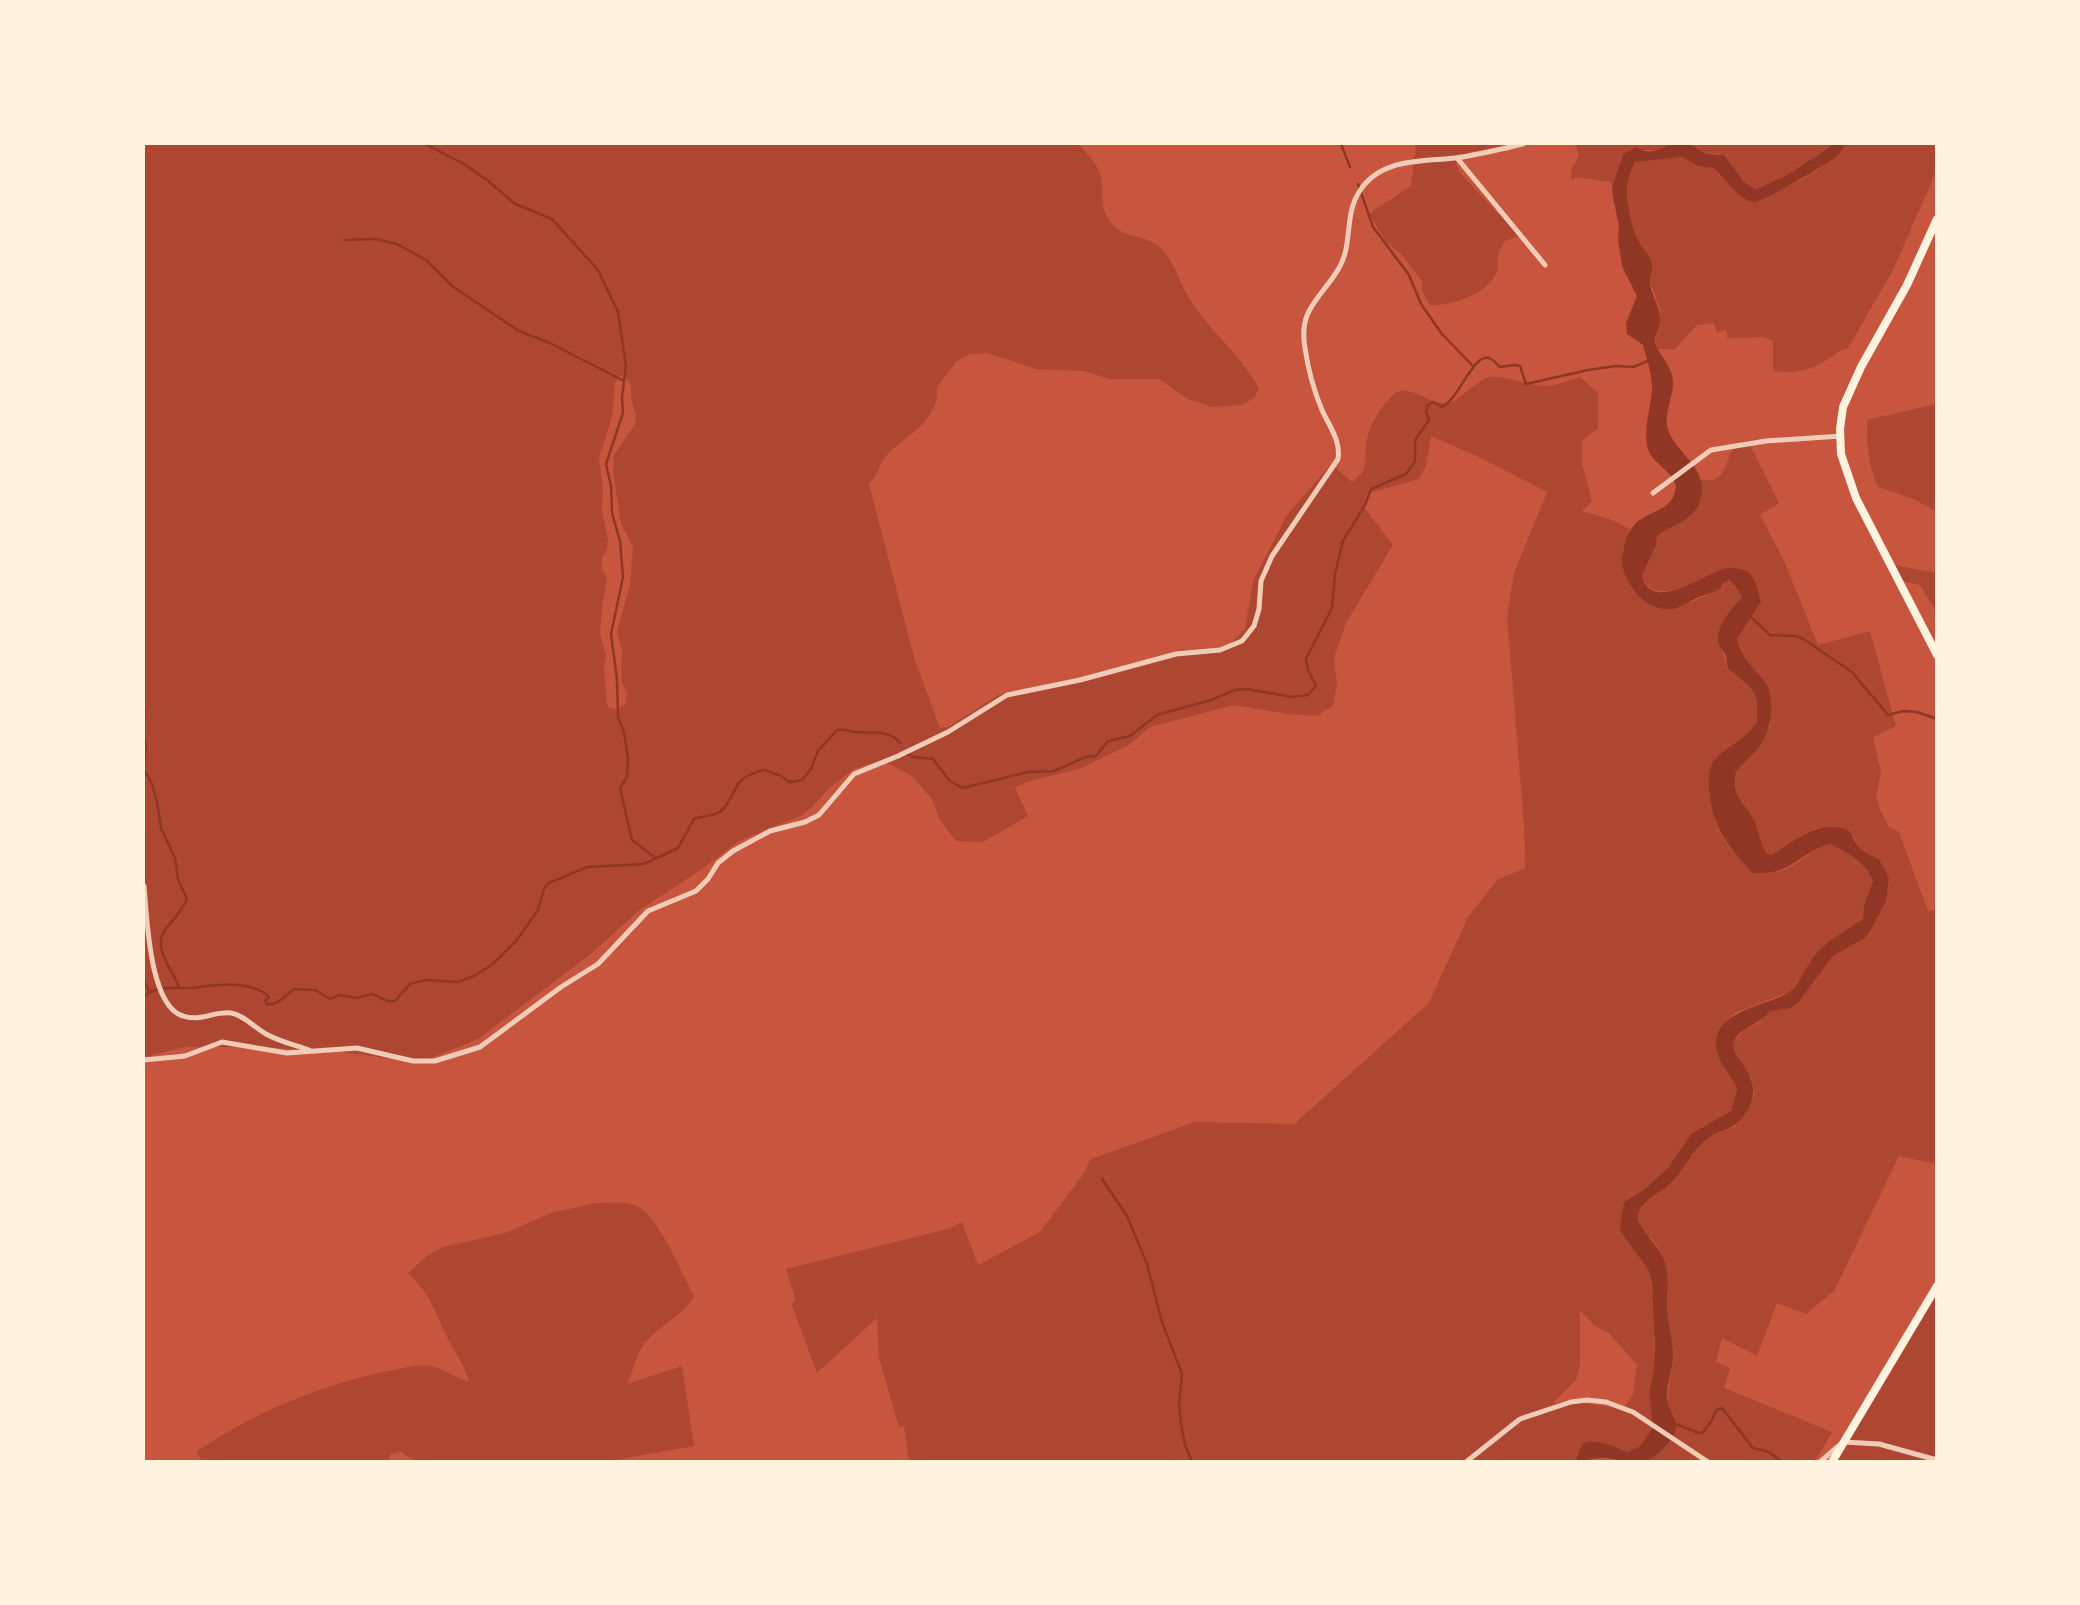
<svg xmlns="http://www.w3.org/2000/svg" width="2080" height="1605" viewBox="0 0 2080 1605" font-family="Lora,serif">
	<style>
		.green { fill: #ae4732; fill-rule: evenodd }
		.water { fill: #8f3625 }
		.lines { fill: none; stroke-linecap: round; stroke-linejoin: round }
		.stream { stroke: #8f3625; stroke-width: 2.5 }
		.minor { stroke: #f1ccb7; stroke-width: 5 }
		.primary { stroke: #fff3e0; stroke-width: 8 }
	</style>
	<rect width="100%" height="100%" fill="#c8553d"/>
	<path class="green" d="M144,144H1079C1085,152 1094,160 1098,169C1108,189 1095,204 1112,224C1125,239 1143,234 1158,246C1174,258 1178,280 1188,296C1207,330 1241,353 1259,389L1254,398L1242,405L1212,407L1188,399L1159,379H1109L1084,371L1036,369L987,353L969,354L957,361L937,387C940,421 906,434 886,456C878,466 880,473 869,484L914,657L940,728L948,727L1000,694L1065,684L1163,657L1227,647L1245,629L1253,581L1287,515L1331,464L1352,482C1371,468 1363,463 1366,444C1369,424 1382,405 1396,392C1416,386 1428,405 1448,403C1458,402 1477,380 1489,377C1500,375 1530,385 1543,386C1555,387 1569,380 1580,377L1598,393V428L1582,440V464L1592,501L1582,511L1612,520L1630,529C1626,540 1621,554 1623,566C1626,588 1648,613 1672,609C1678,608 1705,596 1712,593C1719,591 1722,583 1729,580L1736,587L1742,598C1735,608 1724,619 1719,631C1717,637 1726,667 1731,671C1740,679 1749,683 1755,695C1758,702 1757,714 1757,722C1746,740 1724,747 1714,762C1705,775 1712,816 1719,830C1726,846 1741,859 1752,873C1761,872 1772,874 1781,871C1799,865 1811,849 1830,844C1848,852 1866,863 1873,881L1864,905L1863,919L1819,951L1791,991L1734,1013L1726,1022L1718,1034L1717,1053L1737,1089L1731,1111L1691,1134L1668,1168L1645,1189L1624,1202L1621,1232L1649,1271L1655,1310L1654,1370L1649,1393L1653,1428L1639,1447L1627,1452L1595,1441L1581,1446L1575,1462L909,1461L904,1426L899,1427L879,1358L877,1318L817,1373L791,1303L796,1301L786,1269L948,1229L962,1222L978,1265L1040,1232L1082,1176L1091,1159L1195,1122L1294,1124L1429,1003L1468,917L1497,880L1525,868L1524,824L1507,617L1514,573L1547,492L1477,456L1431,436L1426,465L1419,479L1366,494L1364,507L1393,545L1346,623L1334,658L1337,683L1333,706L1317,716L1287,714L1234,705L1150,727L1129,745L1079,769L1033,780L1015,787L1028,816L983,842L956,841L940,820L932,799L912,776L890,764L878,762L856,768L846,775L828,789L813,806L802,815L739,841L702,869L641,909L587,957L478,1039L431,1058L399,1060L343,1052L255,1047H185L144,1057ZM620,376L625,377L631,385V399L636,415L635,424L614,455L613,471L621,524L633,547L630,585L617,631L622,651L621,673L622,684L627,692L626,703C620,709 616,710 608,707L607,704L604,666L606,655L600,634L602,607L607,579L602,568V559L607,549L608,540L602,510L603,489L599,458L612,417L615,383ZM1580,1311L1595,1326L1610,1334L1637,1365L1633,1394L1623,1409L1576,1402L1553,1403L1576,1380L1580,1366Z
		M1416,144H1517L1470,152L1456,160L1457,167L1462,175L1519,236L1505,241C1503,245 1499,251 1498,256C1496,261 1499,267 1497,272C1489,293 1451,307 1430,305L1422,291V281L1402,255L1386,242L1369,214L1411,186Z
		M1575,144H1669L1661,150H1639L1621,157L1616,181L1612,187L1611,182L1576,177L1572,180L1571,171L1579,155Z
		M1689,144H1834L1789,174L1755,190C1742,184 1731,164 1719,153L1706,154Z
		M1846,144H1936V172L1893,270L1848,348C1840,350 1835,355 1828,359C1810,371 1794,374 1773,371V341L1763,337L1727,338L1726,330L1717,332L1714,323L1697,325L1675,349H1657L1655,336L1660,323V309L1650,281L1652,271L1630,222L1628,209V172L1635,162L1682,157L1698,166L1713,168L1734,190L1760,201C1789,182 1826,173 1846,144Z
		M1936,404H1937L1936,511L1913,499L1878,487C1868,465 1867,445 1867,420Z
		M1748,441L1779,503L1760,515L1785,563L1818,645L1870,631L1896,726L1873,737L1881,772L1876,797L1881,812L1889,827L1899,832L1928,911L1936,909V1164L1899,1156L1834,1291L1806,1314L1777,1303L1757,1356L1722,1338L1716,1362L1730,1368L1724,1388L1832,1432L1815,1461H1646L1655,1456L1675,1417L1667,1403L1673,1356L1667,1309V1273L1665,1260L1657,1245L1640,1226L1638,1215L1644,1204L1671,1184L1705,1139L1735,1126L1744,1116L1754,1096L1752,1079L1734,1051L1732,1044L1735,1040L1745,1029L1757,1024L1770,1011L1803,997L1833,956L1865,938L1872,928L1886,901L1889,878L1879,859C1868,855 1857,848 1854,837C1813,814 1804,838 1771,855L1765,852L1755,822L1740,803L1734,781L1736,772L1762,744L1770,726L1771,696L1763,679L1740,653L1737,639L1761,602L1727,568C1706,577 1652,611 1642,575L1656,546L1657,536C1681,518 1707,517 1700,480C1731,484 1722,458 1737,445C1740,443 1744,442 1748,441Z
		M1895,565L1936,573V611L1920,585L1898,580Z
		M596,1203C607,1203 623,1201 634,1205C659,1213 681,1274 694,1296C683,1317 655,1327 642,1347C635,1358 633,1372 627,1384L682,1366L694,1446L609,1461H415L400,1451L390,1455L389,1461L203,1462L196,1452C253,1413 320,1385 388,1371C400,1369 417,1364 430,1366C443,1368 457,1378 469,1382C464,1364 458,1358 450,1343C435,1314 433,1297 408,1273L427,1256L443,1247L505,1233L551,1213Z
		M1936,1288V1461L1832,1462Z"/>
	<path class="water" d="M1669,144H1689L1706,154L1724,155L1743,181L1755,190L1789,174L1834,144H1846C1843,148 1840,153 1836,157C1829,163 1760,203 1755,202C1737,200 1726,178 1713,168L1698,166L1682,157L1635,162C1621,185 1628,219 1639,242C1643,250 1651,256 1652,265C1653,271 1650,275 1650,281C1650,295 1661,306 1660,321C1660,329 1654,334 1655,341C1656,353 1673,364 1673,383C1673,399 1663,414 1668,430C1678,457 1712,468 1699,504C1693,520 1670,526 1657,536L1656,546L1642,575C1651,616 1706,572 1727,568C1732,567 1743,569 1748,572C1756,578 1758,592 1761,602L1737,639C1741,658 1752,666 1764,680C1776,696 1772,727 1762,743C1755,754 1744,762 1736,772C1730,800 1748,804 1756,825C1759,834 1761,843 1766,853L1771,855C1792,844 1805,828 1830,827C1835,827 1843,827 1847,830C1852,833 1853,839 1856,843C1861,851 1871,856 1879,859L1889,878L1886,901L1872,928L1865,938L1833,956L1798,1003L1791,1008L1770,1011C1760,1025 1741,1026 1734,1041C1726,1058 1773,1077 1743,1117C1733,1130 1719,1130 1707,1139C1695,1147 1682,1173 1670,1184C1660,1194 1639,1201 1638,1217C1637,1227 1661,1248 1665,1262C1670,1278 1666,1293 1667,1309C1668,1325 1673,1341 1673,1357C1672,1371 1666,1385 1667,1399C1668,1409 1678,1418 1676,1429C1673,1440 1658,1456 1648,1460C1633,1467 1616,1457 1601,1458C1592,1458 1585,1461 1575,1462C1578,1457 1579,1449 1582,1445C1591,1435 1616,1448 1627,1452L1639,1447L1653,1428L1649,1393L1654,1370L1655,1343L1652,1284L1649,1271L1621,1232L1620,1226L1624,1202L1645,1189L1668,1168L1691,1134L1731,1111L1737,1089C1732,1077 1720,1064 1717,1052C1707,1009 1770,1007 1792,990C1797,986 1809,962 1816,954C1828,940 1847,930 1863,919L1864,905L1873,881C1866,863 1848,852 1830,844C1798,853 1792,876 1752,873C1727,844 1712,828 1709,788C1708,780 1709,769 1713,762C1724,747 1746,740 1757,722C1757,714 1758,702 1755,695C1749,683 1740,679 1731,671C1726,667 1727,662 1726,656C1724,651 1719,647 1718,641C1716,627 1732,607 1742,598L1736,587L1729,580L1723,583C1719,593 1712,592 1702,596C1692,599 1683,607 1673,609C1647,613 1626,587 1622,564C1621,558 1623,553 1624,548C1631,506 1668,519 1675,492C1681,473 1650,466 1647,445C1644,426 1650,410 1652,392C1653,376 1647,360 1643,345L1627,334L1626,323L1637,296L1622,266L1618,240L1619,226L1613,197L1612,187L1623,154L1637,147C1646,155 1661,151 1669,144Z"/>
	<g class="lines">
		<path class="stream" d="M425,144L464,164L487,180L515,204L552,219L598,270L618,312L626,366L622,397L623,413L606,464L611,486L612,513L620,541L623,577L611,634L617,679L618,717L624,732L628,759L627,777L620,788L632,840L654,857
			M1341,144L1350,167
			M1358,184L1373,227L1409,275L1421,304L1442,334L1473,366
			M344,240L376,239L397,244L426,260L452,286L519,331L550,343L624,381
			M1750,616L1770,635L1796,636L1805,640L1852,672L1888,715L1903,711L1917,712L1937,719
			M144,705L145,710L144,719
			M144,737L146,747L144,769L152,784L157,802L161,828L175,858L178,879L187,899C181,913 173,919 165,930C152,948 173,971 179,987
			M907,754L914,757L933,759L949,780L962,788L1028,772L1054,771L1085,757L1096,756L1108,741L1130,736L1157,715L1211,700L1235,690L1247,689L1292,697L1308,695L1316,686L1308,670L1306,659L1332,608L1335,574L1343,541L1365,505L1371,489L1406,474L1415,461V440L1429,420L1426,411L1428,405L1433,402L1442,407C1460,399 1474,349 1491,359C1495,361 1497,364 1500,367L1514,365L1520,366L1526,384L1588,370L1616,366L1633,367L1648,361
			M144,980L149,992
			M144,997C156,984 176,989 192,988C215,985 250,979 269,997L265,1001L268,1005L278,1002L294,989L315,990L330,999L339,995L357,998L372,994L388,1001H395L410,984L426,980L458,982L474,976L493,964L517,940L538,910L544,889L549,883L587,867L644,864L678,848L694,819C703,815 718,817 725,807C740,785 734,777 765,770L781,776L789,782L802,780L811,769L818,751L837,730C844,729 848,731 855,732C871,734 888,728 900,743
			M1102,1179L1127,1216L1147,1264L1162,1322L1182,1374L1179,1404L1181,1424L1185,1445L1192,1462
			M1675,1424L1699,1433L1703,1432L1712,1420L1716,1410L1722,1408L1753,1448L1769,1452L1782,1462"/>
		<path class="minor" d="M1457,158L1545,265
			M1653,493L1711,450L1766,441L1841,436
			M144,886C147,916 149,1006 183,1016C200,1022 214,1011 231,1013C244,1015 256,1029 268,1035C281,1042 295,1045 309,1050
			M144,1060L185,1056L222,1042L287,1053L357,1048L413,1061H435L480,1047L561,987L598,964L648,911L696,891L708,879L718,863L733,851L770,831L805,822L819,815L854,774L898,756L948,732L1007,695L1080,680L1176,654L1220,650L1242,641L1254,626L1259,609L1261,581L1272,556L1338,459C1341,440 1329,426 1322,410C1314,391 1308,369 1305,348C1298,308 1321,299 1339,268C1353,244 1344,216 1359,192C1380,158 1420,162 1455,158C1477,155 1501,149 1523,144
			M1466,1462L1520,1419L1571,1402L1587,1400L1606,1402L1633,1412L1708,1462
			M1820,1462L1843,1442L1879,1444L1937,1460"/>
		<path class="primary" d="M1937,219L1907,285L1861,367L1843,407L1840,429L1841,454L1856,498L1937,655
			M1832,1462L1937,1286"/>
	</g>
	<rect width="2080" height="1605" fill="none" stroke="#fff3e0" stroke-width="290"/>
</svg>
